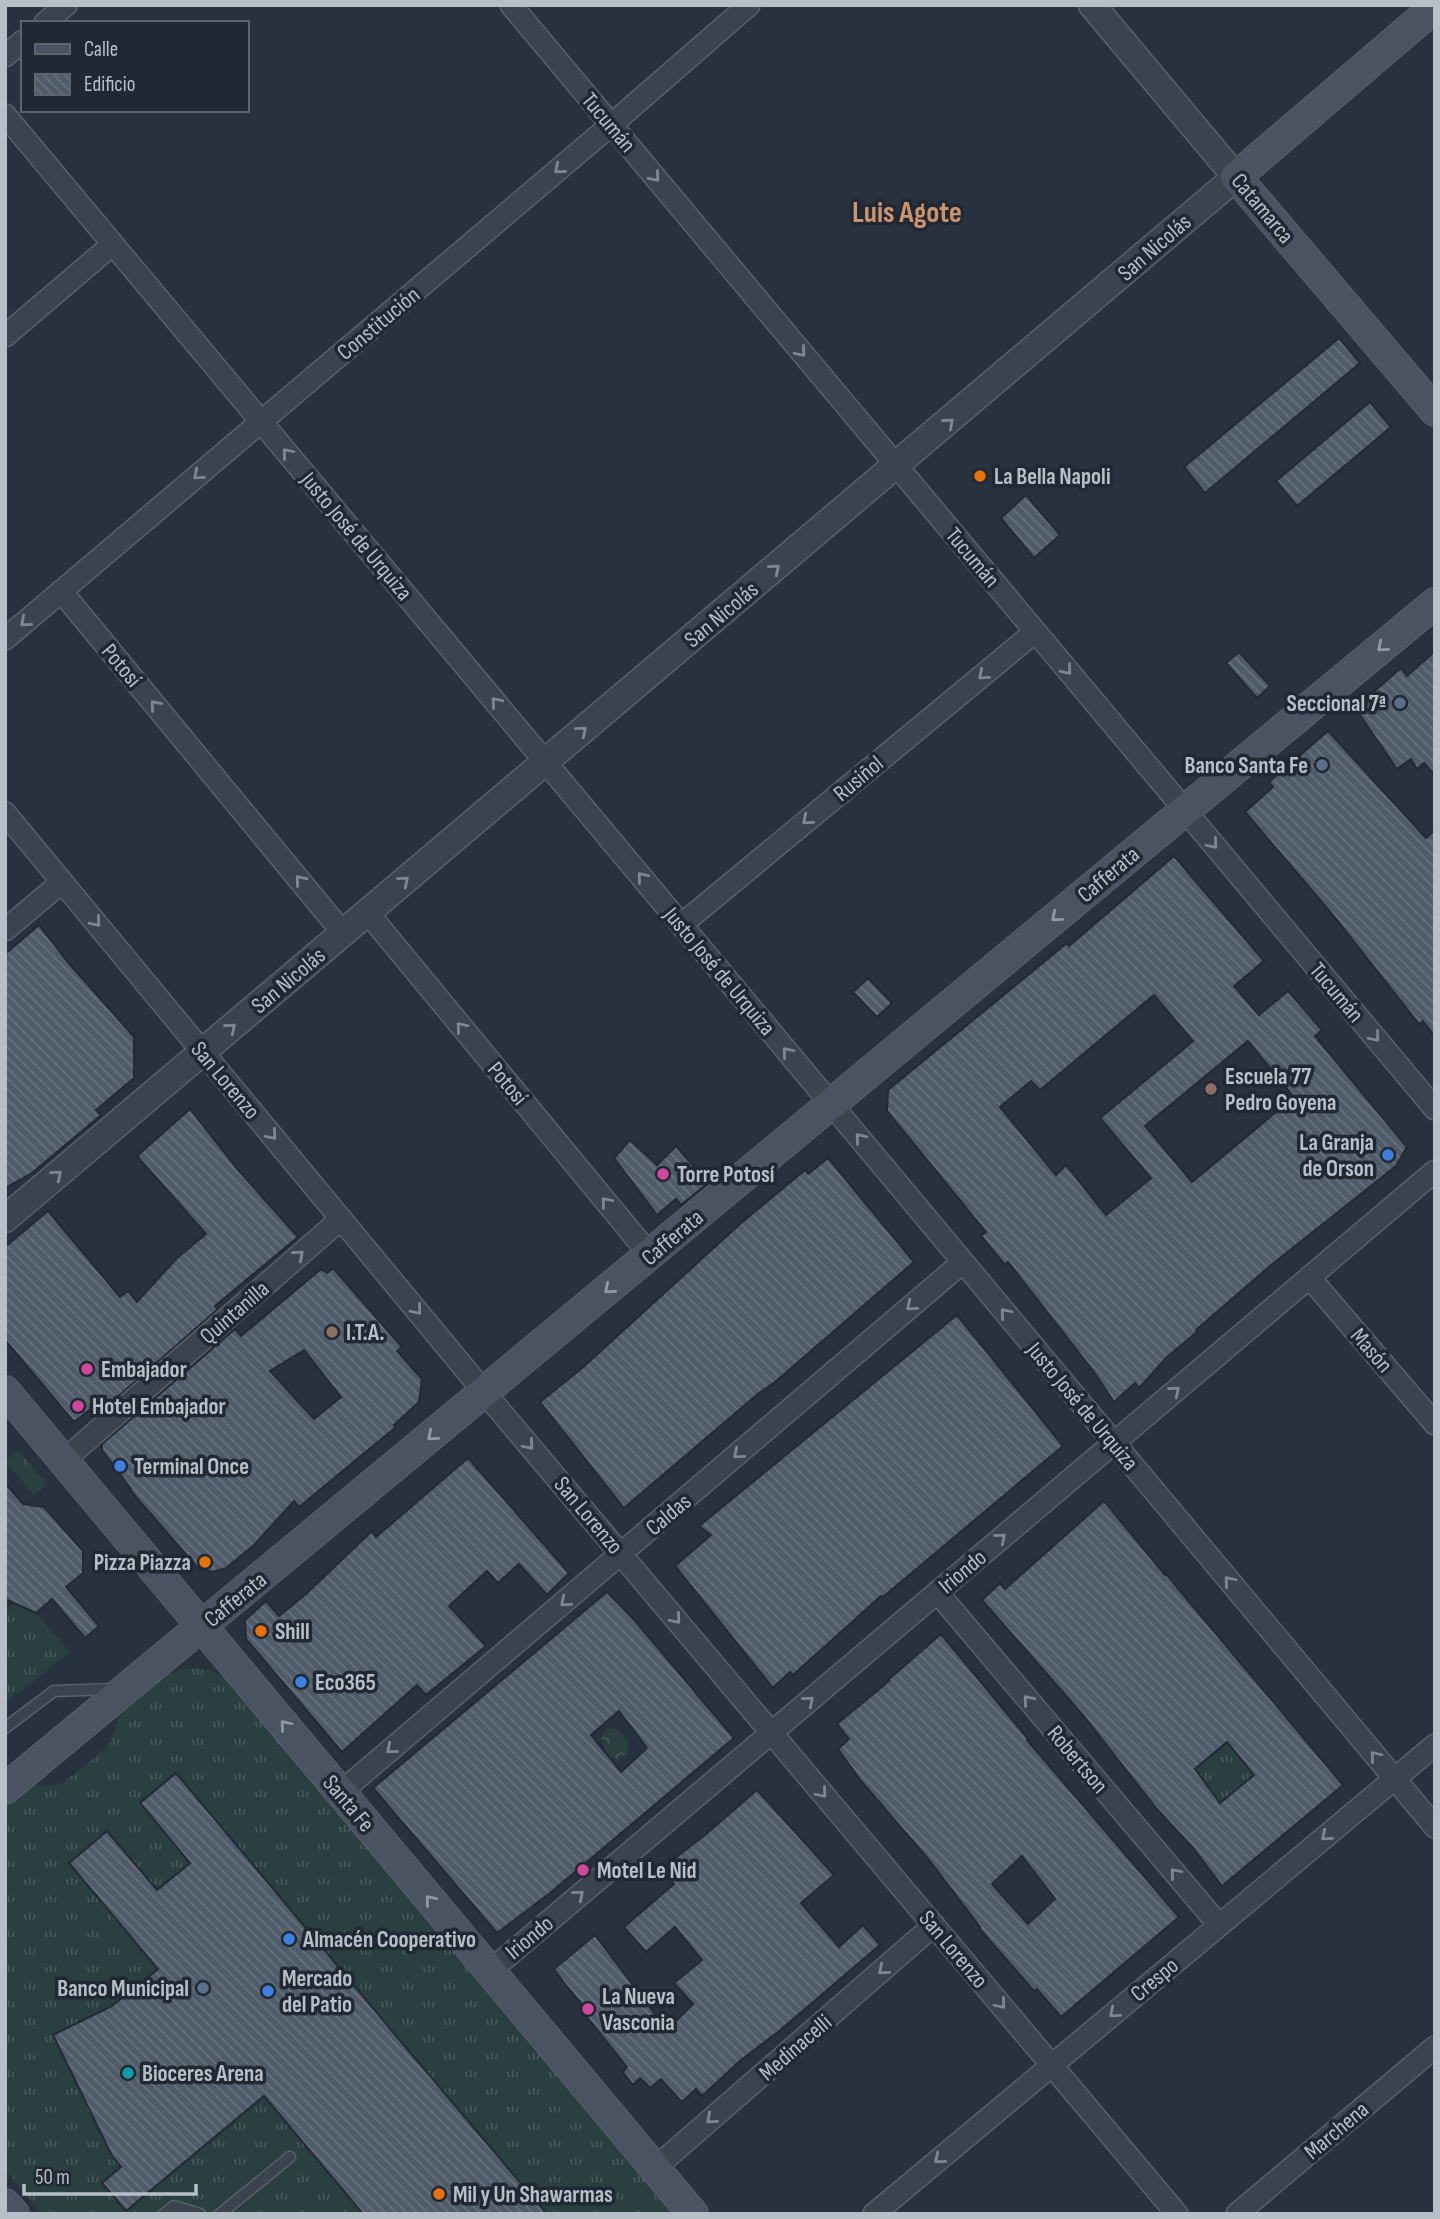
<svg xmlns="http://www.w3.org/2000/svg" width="1440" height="2219" viewBox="0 0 1440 2219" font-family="'Sofia Sans Condensed',sans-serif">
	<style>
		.grass { fill: url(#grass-tufts) }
		.forest { fill: url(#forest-crowns) }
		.building { fill: url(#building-back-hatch); stroke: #222a35; stroke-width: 2; fill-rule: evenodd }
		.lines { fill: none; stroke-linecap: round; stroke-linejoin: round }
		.service-casing { stroke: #59616c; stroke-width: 13 }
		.minor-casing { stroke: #59616c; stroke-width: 24 }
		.tertiary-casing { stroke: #59616c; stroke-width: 29 }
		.secondary-casing { stroke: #59616c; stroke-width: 32 }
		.service { stroke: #3b434e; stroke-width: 10 }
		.minor { stroke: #3b434e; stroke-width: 21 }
		.tertiary { stroke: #3b434e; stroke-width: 26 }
		.secondary { stroke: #495361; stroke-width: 30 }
		.oneway { stroke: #7f8792 }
		.oneway2 { stroke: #9099a5 }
		.food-dot { fill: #e8710a; stroke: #202833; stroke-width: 2.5 }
		.service-dot { fill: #5c6f8a; stroke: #202833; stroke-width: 2.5 }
		.education-dot { fill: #8d6e63; stroke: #202833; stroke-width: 2.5 }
		.shop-dot { fill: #3f7fe0; stroke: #202833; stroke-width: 2.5 }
		.hotel-dot { fill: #d1479c; stroke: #202833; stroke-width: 2.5 }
		.culture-dot { fill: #0f9aa8; stroke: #202833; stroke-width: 2.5 }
		.labels { text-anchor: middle; stroke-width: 7; stroke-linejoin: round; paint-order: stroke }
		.street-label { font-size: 23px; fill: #b7bfc9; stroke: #202833 }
		.poi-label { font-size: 23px; font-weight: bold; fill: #b7bfc9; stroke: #202833; text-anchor: start }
		.district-label { font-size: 30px; font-weight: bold; fill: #ce946d; stroke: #202833 }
	</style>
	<defs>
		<pattern id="grass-tufts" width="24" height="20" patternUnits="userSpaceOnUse" patternTransform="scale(1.75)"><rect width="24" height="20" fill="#2a3f40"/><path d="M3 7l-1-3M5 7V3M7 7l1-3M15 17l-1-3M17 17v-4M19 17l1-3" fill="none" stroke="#47595a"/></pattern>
		<pattern id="forest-crowns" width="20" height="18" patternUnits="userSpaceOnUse" patternTransform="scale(1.75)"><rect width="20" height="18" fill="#2a3f40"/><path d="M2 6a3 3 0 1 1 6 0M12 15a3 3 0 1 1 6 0" fill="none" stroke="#47595a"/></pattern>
		<pattern id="building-back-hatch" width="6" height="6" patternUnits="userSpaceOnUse" patternTransform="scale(1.75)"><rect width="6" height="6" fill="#505b69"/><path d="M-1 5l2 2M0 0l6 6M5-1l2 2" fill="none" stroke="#67717d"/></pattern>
	</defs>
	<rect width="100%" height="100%" fill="#27323e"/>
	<path class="grass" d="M18,1450L47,1484L34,1495L5,1461Z
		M15,1603L36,1613L70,1652L5,1703V1611Z
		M195,1668L215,1672L229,1680L676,2214H42L5,2170V1807L32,1785L54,1786L63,1783L105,1749L111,1741L119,1716L167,1675L183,1669Z
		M1227,1742L1254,1775L1222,1805L1195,1769Z"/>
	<path class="forest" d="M608,1728L618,1730L628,1740V1753L618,1760L607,1755L601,1738Z"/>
	<path class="building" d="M1339,338L1360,363L1205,493L1184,467Z
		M1370,402L1391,427L1297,506L1276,481Z
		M1026,495L1060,535L1034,558L1001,518Z
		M1435,651V775L1424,763L1417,769L1411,759L1397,769L1355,708L1401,668L1407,676Z
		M1239,652L1270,686L1257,698L1226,663Z
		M1328,731L1426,838L1435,830V1037L1423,1021L1419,1024L1332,914L1245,812L1273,787L1269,782Z
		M1174,856L1264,961L1234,986L1259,1015L1288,991L1322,1030L1315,1036L1407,1147L1396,1166L1270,1266L1196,1330L1197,1332L1167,1357L1139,1388L1135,1383L1114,1402L1094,1372L1008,1262L1005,1265L981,1236L986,1232L887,1111L888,1090L1067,943L1069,946ZM1154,995L1193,1041L1100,1118L1151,1178L1106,1215L1066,1165L1056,1175L1000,1107L1031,1081L1040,1090ZM1248,1041L1294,1097L1192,1182L1145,1126Z
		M39,925L67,961L134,1037V1078L96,1110L101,1115L32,1173L5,1188V954Z
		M868,978L892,1003L877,1017L853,992Z
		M190,1109L239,1171L298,1237L215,1306L218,1309L106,1407V1397L74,1422L5,1340V1247L48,1211L120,1297L128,1291L137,1302L177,1258L206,1234L137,1156Z
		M630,1140L657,1165L676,1146L708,1183L681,1205L676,1199L657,1215L614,1158Z
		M828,1158L914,1262L775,1382L759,1393L624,1508L540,1402L581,1369L740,1224L805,1170L808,1174Z
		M333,1268L402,1347L397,1351L422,1379L419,1402L394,1425L396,1427L299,1507L294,1501L253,1546L226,1568L212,1572L198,1568L130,1490L131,1489L102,1450V1444L235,1329L241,1336L321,1269L327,1273ZM304,1350L341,1397L314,1419L270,1371Z
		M957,1315L1063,1446L883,1597L881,1596L793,1675L790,1672L773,1688L675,1566L711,1535L699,1526Z
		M468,1458L569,1573L547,1595L519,1564L498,1583L487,1571L449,1606L486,1646L426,1695L417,1685L342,1752L246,1639L245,1620L266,1601L279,1616L306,1594L372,1531L376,1537Z
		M5,1483L23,1504L44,1507L83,1551V1573L66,1587L99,1626L85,1638L52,1599L36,1613L5,1599Z
		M1104,1501L1165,1575L1166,1574L1186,1598L1343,1785L1222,1886L1193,1848L1156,1808L1082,1714L982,1600L1000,1583L1005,1589ZM1227,1742L1254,1775L1220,1803L1195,1769Z
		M607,1592L636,1622L734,1738L550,1893L497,1933L373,1788ZM619,1711L647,1748L621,1772L591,1735Z
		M941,1634L1028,1739L1027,1740L1179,1917L1061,2017L1037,1989L1034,1991L979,1928L980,1927L929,1860L861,1781L838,1749L849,1739L837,1724L889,1681L888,1680ZM1022,1856L1055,1899L1028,1924L992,1884Z
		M176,1773L408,2050L547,2214H363L264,2096L126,2211L102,2183L121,2167L112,2156L53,2035L112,2006L158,1969L69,1863L107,1831L157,1890L190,1863L140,1803Z
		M757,1790L834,1875L801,1903L839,1947L863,1925L880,1945L778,2032L741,2060L702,2096L696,2089L682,2102L661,2079L650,2088L640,2078L633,2085L623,2072L627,2067L586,2016L589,2013L564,1983L554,1969L595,1935L667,2030L693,2004L674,1983L702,1960L675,1927L646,1952L624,1927L674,1884L661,1869L705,1835Z"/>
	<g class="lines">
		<defs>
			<path id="service" d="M5,1728L54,1691L113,1689
				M164,2214L174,2206L200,2214
				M220,2214L290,2157"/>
			<path id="minor" d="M511,5L1435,1109
				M45,23L66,5
				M5,56L23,41
				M5,115L1435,1827
				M5,336L113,244
				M61,591L343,933
				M5,639L611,125L749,5
				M5,813L485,1393L1177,2214
				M367,912L650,1255
				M681,925L1035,632
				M5,930L62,882
				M1309,1277L1435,1424
				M63,1461L341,1219
				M937,1592L1219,1925
				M341,1792L963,1262
				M490,1971L1435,1171
				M655,2168L934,1925
				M874,2214L1435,1745
				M1237,2214L1435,2047"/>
			<path id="tertiary" d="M5,1219C415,871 828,526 1236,177L1092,5"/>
			<path id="secondary" d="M1435,7L1236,177L1435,411
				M5,1391L693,2214
				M5,1789L1435,603
				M5,2204L14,2214"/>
		</defs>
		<use href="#service" class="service-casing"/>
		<use href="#minor" class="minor-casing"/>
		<use href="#tertiary" class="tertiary-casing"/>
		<use href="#secondary" class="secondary-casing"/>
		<use href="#service" class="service"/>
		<use href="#minor" class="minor"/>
		<use href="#tertiary" class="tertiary"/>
		<use href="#secondary" class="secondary"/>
	</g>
	<defs><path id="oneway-chevron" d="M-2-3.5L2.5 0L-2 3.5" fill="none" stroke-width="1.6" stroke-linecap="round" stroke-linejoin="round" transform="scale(1.75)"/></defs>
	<g class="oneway">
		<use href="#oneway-chevron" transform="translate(559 169) rotate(140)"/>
		<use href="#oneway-chevron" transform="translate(655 177) rotate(50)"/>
		<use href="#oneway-chevron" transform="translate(801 352) rotate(50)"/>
		<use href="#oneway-chevron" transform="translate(949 423) rotate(-41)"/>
		<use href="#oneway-chevron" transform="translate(287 453) rotate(-130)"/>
		<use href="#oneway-chevron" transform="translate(198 475) rotate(140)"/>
		<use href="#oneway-chevron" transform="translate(775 569) rotate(-40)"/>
		<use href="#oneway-chevron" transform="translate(25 622) rotate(139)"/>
		<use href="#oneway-chevron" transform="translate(1067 670) rotate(50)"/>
		<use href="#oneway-chevron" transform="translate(983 675) rotate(140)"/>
		<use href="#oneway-chevron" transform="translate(496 702) rotate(-130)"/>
		<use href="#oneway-chevron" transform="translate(155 705) rotate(-130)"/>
		<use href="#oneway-chevron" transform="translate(582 731) rotate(-40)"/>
		<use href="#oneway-chevron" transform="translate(807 820) rotate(140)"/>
		<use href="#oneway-chevron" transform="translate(1213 844) rotate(50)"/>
		<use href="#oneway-chevron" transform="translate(642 877) rotate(-130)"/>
		<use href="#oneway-chevron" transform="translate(300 880) rotate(-130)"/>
		<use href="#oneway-chevron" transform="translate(404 881) rotate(-40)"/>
		<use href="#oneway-chevron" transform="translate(96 922) rotate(50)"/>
		<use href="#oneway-chevron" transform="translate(461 1027) rotate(-130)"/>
		<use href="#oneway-chevron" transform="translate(231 1028) rotate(-40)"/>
		<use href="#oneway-chevron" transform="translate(1375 1037) rotate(50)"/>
		<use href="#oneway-chevron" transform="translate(787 1052) rotate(-130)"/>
		<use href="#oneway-chevron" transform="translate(272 1135) rotate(50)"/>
		<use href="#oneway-chevron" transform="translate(860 1138) rotate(-130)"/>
		<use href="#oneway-chevron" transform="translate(57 1175) rotate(-40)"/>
		<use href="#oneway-chevron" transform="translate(606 1202) rotate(-130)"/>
		<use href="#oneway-chevron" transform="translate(299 1255) rotate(-41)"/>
		<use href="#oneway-chevron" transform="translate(911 1306) rotate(140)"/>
		<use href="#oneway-chevron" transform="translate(417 1310) rotate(50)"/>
		<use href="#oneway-chevron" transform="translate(1005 1313) rotate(-130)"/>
		<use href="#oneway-chevron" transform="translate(1175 1391) rotate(-40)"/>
		<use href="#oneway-chevron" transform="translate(529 1445) rotate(50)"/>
		<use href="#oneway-chevron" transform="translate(738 1454) rotate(140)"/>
		<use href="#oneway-chevron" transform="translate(1001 1538) rotate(-40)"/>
		<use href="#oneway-chevron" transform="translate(1229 1581) rotate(-130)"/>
		<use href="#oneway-chevron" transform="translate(565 1602) rotate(140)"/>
		<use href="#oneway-chevron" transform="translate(676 1619) rotate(50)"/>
		<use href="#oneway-chevron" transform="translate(1028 1700) rotate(-130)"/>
		<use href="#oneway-chevron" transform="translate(809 1701) rotate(-40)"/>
		<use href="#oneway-chevron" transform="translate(391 1749) rotate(140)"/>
		<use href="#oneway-chevron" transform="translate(1375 1756) rotate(-130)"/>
		<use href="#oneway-chevron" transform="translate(822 1793) rotate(50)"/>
		<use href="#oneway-chevron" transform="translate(1326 1836) rotate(140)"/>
		<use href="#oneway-chevron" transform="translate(1175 1873) rotate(-130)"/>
		<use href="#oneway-chevron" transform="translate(579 1895) rotate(-40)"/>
		<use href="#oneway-chevron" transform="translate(883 1970) rotate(139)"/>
		<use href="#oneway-chevron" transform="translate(1001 2004) rotate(50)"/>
		<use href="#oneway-chevron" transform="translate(1114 2013) rotate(140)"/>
		<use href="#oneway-chevron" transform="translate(711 2119) rotate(139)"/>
		<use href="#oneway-chevron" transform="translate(939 2159) rotate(140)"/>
	</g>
	<g class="oneway2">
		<use href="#oneway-chevron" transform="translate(1382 647) rotate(140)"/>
		<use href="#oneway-chevron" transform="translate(1056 917) rotate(140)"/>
		<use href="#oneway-chevron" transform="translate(609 1289) rotate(140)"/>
		<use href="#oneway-chevron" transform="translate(432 1436) rotate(140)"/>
		<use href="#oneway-chevron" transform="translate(285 1725) rotate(-130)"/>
		<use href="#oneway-chevron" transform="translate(430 1900) rotate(-130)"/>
	</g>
	<g class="food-dot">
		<circle cx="980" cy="476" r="7"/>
		<circle cx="205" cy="1562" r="7"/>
		<circle cx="261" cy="1631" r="7"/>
		<circle cx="439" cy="2194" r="7"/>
	</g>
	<g class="service-dot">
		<circle cx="1400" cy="703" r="7"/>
		<circle cx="1322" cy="765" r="7"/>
		<circle cx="203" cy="1988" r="7"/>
	</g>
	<g class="education-dot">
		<circle cx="1211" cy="1089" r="7"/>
		<circle cx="332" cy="1332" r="7"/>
	</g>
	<g class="shop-dot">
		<circle cx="1388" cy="1155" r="7"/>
		<circle cx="120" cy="1466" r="7"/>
		<circle cx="301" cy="1682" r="7"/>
		<circle cx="289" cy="1939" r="7"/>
		<circle cx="268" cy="1991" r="7"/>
	</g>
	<g class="hotel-dot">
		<circle cx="663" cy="1174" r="7"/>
		<circle cx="87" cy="1369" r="7"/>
		<circle cx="78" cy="1406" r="7"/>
		<circle cx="583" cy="1870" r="7"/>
		<circle cx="588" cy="2009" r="7"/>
	</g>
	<circle class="culture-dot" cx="128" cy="2073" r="7"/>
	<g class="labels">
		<g class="street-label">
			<text transform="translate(609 122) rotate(50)" y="8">Tucumán</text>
			<text transform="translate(1263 208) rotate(50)" y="8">Catamarca</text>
			<text transform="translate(1154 247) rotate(-41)" y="8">San Nicolás</text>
			<text transform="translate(378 323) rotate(-40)" y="8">Constitución</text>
			<text transform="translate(357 536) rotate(50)" y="8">Justo José de Urquiza</text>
			<text transform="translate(973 557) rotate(50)" y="8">Tucumán</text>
			<text transform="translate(721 614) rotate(-40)" y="8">San Nicolás</text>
			<text transform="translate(122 665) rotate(50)" y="8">Potosí</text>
			<text transform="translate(858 778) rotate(-40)" y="8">Rusiñol</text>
			<text transform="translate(1108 874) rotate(-40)" y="8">Cafferata</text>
			<text transform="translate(720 971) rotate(50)" y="8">Justo José de Urquiza</text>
			<text transform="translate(288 980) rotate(-40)" y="8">San Nicolás</text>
			<text transform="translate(1337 992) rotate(50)" y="8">Tucumán</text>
			<text transform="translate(226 1080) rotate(50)" y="8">San Lorenzo</text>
			<text transform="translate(508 1083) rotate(50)" y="8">Potosí</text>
			<text transform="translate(672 1237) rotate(-40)" y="8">Cafferata</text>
			<text transform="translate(234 1312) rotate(-41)" y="8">Quintanilla</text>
			<text transform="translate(1372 1350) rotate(49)" y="8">Masón</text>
			<text transform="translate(1083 1406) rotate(50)" y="8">Justo José de Urquiza</text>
			<text transform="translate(668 1514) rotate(-40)" y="8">Caldas</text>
			<text transform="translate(589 1515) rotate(50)" y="8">San Lorenzo</text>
			<text transform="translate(962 1571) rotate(-40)" y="8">Iriondo</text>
			<text transform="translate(235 1599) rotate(-39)" y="8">Cafferata</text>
			<text transform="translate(1078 1759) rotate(50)" y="8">Robertson</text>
			<text transform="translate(349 1803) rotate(50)" y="8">Santa Fe</text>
			<text transform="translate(529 1937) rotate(-40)" y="8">Iriondo</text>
			<text transform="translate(954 1949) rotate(50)" y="8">San Lorenzo</text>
			<text transform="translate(1154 1979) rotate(-40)" y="8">Crespo</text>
			<text transform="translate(795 2047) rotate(-41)" y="8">Medinacelli</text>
			<text transform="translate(1336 2130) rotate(-40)" y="8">Marchena</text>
		</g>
		<g class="poi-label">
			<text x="994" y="484">La Bella Napoli</text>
			<text x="1386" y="711" text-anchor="end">Seccional 7ª</text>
			<text x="1308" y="773" text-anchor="end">Banco Santa Fe</text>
			<text x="1225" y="1084">Escuela 77<tspan x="1225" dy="26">Pedro Goyena</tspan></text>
			<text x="1374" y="1150" text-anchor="end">La Granja<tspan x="1374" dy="26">de Orson</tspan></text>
			<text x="677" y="1182">Torre Potosí</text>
			<text x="346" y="1340">I.T.A.</text>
			<text x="101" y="1377">Embajador</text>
			<text x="92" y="1414">Hotel Embajador</text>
			<text x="134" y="1474">Terminal Once</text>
			<text x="191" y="1570" text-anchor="end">Pizza Piazza</text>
			<text x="275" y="1639">Shill</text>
			<text x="315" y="1690">Eco365</text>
			<text x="597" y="1878">Motel Le Nid</text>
			<text x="303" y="1947">Almacén Cooperativo</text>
			<text x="282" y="1986">Mercado<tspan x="282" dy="26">del Patio</tspan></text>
			<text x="189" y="1996" text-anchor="end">Banco Municipal</text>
			<text x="602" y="2004">La Nueva<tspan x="602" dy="26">Vasconia</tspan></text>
			<text x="142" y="2081">Bioceres Arena</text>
			<text x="453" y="2202">Mil y Un Shawarmas</text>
		</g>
		<g class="district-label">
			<text x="907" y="222">Luis Agote</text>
		</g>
	</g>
	<rect width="1440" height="2219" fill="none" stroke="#b7bfc9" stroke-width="14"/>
	<rect x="21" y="21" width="228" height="91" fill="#202833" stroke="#5c646f" stroke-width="2"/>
	<rect x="35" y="44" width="35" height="10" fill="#495361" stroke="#5c646f" stroke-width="2"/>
	<text x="84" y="56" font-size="21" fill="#b7bfc9">Calle</text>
	<rect x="35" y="74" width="35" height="21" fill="url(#building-back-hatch)" stroke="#5c646f" stroke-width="2"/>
	<text x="84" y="91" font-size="21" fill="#b7bfc9">Edificio</text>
	<path d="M24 2184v10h172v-10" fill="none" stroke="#b7bfc9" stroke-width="3.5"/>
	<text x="35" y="2184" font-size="21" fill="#b7bfc9" stroke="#202833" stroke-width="5" paint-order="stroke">50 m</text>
</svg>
